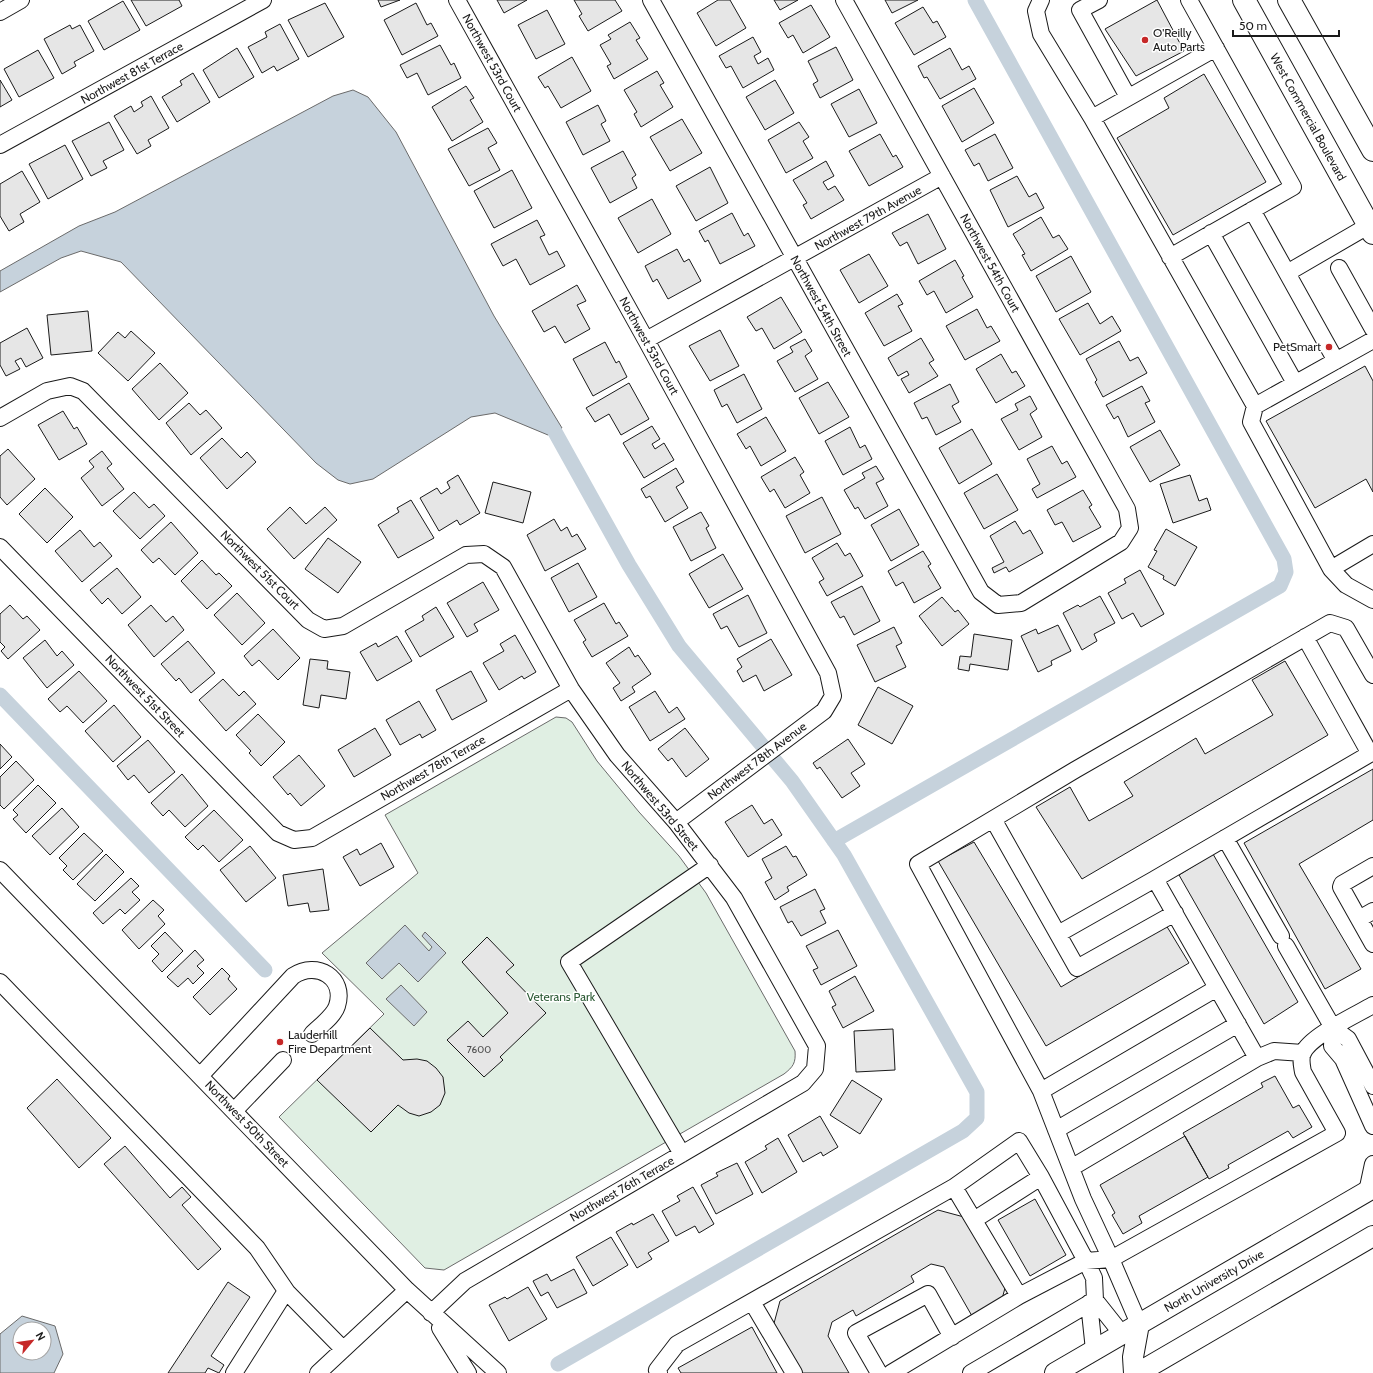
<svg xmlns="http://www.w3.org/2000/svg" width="1373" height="1373" viewBox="0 0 1373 1373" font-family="Cabin,sans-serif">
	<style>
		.green { fill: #e0efe3; stroke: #6a6a6a }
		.water { fill: #c6d2dc; stroke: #6a6a6a; fill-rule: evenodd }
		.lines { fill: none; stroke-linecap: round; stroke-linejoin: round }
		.canal { stroke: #c6d2dc; stroke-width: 15 }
		.building { fill: #e6e6e6; stroke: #1a1a1a }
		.minor-casing { stroke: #1a1a1a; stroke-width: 18 }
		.major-casing { stroke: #1a1a1a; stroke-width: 22 }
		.highway-casing { stroke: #1a1a1a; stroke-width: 24 }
		.minor { stroke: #fff; stroke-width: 16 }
		.major { stroke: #fff; stroke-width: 20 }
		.highway { stroke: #fff; stroke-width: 22 }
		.poi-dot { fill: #c62828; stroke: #fff; stroke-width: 1.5 }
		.labels { text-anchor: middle; stroke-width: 3; stroke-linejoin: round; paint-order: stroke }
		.number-label { font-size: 10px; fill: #4d4d4d }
		.poi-label { font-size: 12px; fill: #1a1a1a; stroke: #fff; text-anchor: start }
		.street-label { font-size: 12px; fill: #1a1a1a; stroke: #fff }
		.park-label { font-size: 12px; fill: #2b5a34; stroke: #fff }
	</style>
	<rect width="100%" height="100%" fill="#fff"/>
	<path class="green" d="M556,717L566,718L572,722L597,761L639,812L679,856L706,893L795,1051C796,1063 793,1067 784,1074L444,1270L425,1268L279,1117L384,1014L322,953L418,873L385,815Z"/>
	<path class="water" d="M353,90L368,97L396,132L494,316L562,428L548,435L495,413L471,417L373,479L350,484L338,480L316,463L121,262L81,251L61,258L0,292V271L79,226L115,212L333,96Z
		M405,925L429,951L432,947L422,936L425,932L446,953L418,982L399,963L382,979L366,963Z
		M401,985L427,1012L414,1026L386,999Z
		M22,1316L55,1326L63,1354L54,1373H0V1334ZM20,1329H44V1353H20Z"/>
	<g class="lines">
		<path class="canal" d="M555,432L629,565L679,646L792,781L844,855L977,1092V1118L963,1131L558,1364
			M0,695L265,970
			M834,841L1280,586L1286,572L1284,559L975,0"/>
	</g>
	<path class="building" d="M131,0H179L182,6L146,26Z
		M378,0H400L381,7Z
		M497,0H527L504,13Z
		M574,0H615L622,11L588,31L579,16L582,14Z
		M718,0H730L746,28L716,46L697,13Z
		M774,0H798L780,10Z
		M885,0H918L892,13Z
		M1157,0L1184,51L1136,76L1105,29Z
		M123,1L140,30L104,50L88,21Z
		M325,3L344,37L308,57L288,20Z
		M416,3L427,25L431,23L438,36L402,55L384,20Z
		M811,5L830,37L803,53L793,35L788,38L779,23Z
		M923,7L933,23L937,21L946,37L914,55L895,23Z
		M547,10L565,44L536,59L518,25Z
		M630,22L640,38L636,40L648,59L614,79L607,66L611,64L600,45L611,39L608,35Z
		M280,24L299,59L277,71L274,66L262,73L248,47L267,37L265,32Z
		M70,25L72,29L80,25L94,51L74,62L76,66L62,74L44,39Z
		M753,37L761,52L754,56L758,64L768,58L774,70L743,88L731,66L726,68L719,56Z
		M440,45L451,65L454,63L461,78L428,95L417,73L407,78L400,65Z
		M836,47L853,80L820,98L813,84L818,81L808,61Z
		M237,48L254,77L219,98L203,70Z
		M950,48L962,70L969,66L976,79L940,99L927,77L924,78L918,66Z
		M38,50L54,78L19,97L4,69Z
		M572,57L591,91L561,108L548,86L545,88L538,77Z
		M657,71L664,83L660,85L673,107L641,127L634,114L637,112L624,90Z
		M193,73L210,102L177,122L162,97L182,85L180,81Z
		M1204,74L1266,182L1173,235L1117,138L1169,108L1164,98Z
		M0,80L12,100L0,107Z
		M775,80L794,113L765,130L746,97Z
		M466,86L474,98L470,100L483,122L452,141L432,107Z
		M974,88L994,123L962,142L942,106Z
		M859,89L877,123L849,137L831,104Z
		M151,96L169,128L148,140L151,146L137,154L114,116L131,106L134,112L143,106L141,102Z
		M598,105L606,121L601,124L610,141L583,155L566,122Z
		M682,119L702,153L670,171L650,137Z
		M109,122L124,150L103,161L107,168L91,176L72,141Z
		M799,122L809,137L803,141L813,158L786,173L768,140Z
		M488,128L497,143L488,148L500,170L469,186L448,149Z
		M880,134L893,157L896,155L903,167L869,186L849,151Z
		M995,134L1013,168L988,181L979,163L974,166L965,150Z
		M65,145L83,179L48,199L29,164Z
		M623,151L636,175L632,178L637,188L610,203L591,168Z
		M826,161L834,176L823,182L828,190L835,186L844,200L811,219L803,205L807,203L793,180Z
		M710,167L728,203L696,221L676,186Z
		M512,170L532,208L494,228L474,191Z
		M22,171L40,202L20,214L24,222L9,231L0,216V184Z
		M1017,176L1029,197L1036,193L1044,208L1008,227L990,190Z
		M652,199L671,234L638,253L618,218Z
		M732,213L744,236L748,233L755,246L720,264L708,240L705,242L699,231Z
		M928,214L946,249L918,264L907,242L900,246L892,233Z
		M1041,217L1053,238L1059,235L1068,249L1031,271L1022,255L1025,254L1013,234Z
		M537,220L545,235L540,237L549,255L557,251L565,266L530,285L516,259L503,266L491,244Z
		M677,249L684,262L689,259L701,281L668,299L657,279L653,282L645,266Z
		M869,254L888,286L859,303L840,270Z
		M1071,256L1091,292L1056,312L1036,276Z
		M955,260L964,276L962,277L973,297L946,313L934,291L927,295L919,281Z
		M577,285L586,301L577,305L590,329L565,343L555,326L544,332L532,311Z
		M897,294L903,304L898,306L912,331L884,346L865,313Z
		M781,297L802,332L774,349L762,328L756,331L747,317Z
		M1088,303L1100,324L1112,316L1121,331L1080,355L1059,319Z
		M977,309L987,328L991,326L1000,341L965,360L946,326Z
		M88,311L92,351L51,355L47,315Z
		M27,328L43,358L26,367L21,358L15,361L20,369L6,376L0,365V343Z
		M720,330L739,366L710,381L689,346Z
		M131,331L155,353L128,381L98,353L118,332L125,338Z
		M921,338L934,360L929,363L938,376L909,393L901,379L909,375L907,371L898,376L888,358Z
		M805,339L812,351L805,356L818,379L795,392L777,361L793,352L790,347Z
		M1119,341L1130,361L1138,357L1147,373L1103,397L1095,382L1097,380L1086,359Z
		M605,342L616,363L619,361L627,377L593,396L573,359Z
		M1001,354L1012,373L1016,371L1025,386L996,403L976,369Z
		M160,363L188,393L159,420L132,389Z
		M1365,366L1373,381V492L1366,479L1315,508L1266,421Z
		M744,374L762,409L737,423L727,404L722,407L714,390Z
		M828,382L849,417L819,434L799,398Z
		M629,383L649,419L621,435L609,414L595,422L586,408Z
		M950,384L959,402L952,406L961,422L936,435L927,417L922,419L914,403Z
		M1142,386L1150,401L1145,403L1155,422L1128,437L1118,416L1114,419L1106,405Z
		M1030,396L1037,409L1030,414L1042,437L1019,450L1001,419L1018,410L1015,404Z
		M189,403L200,415L206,410L222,428L191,455L166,423Z
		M63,411L74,429L77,427L87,444L59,460L38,425Z
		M766,417L786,451L761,466L750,446L746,449L737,434Z
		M652,426L660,439L652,444L655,449L664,443L674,460L644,478L623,443Z
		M850,427L860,448L865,445L872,459L843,475L825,441Z
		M972,429L992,464L959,484L939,448Z
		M1160,430L1180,465L1150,482L1130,447Z
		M222,438L241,458L247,452L256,462L227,489L200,458Z
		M1052,446L1062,464L1067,461L1076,477L1037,498L1032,489L1040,484L1027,459Z
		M8,449L35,479L7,505L0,497V456Z
		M102,451L112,464L107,468L124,489L102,506L81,478L94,467L89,461Z
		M795,457L804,472L800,475L810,493L785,508L774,489L770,492L761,477Z
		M876,466L884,479L876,483L888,506L865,519L858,507L855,509L844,490L865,478L862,473Z
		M676,468L684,482L676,487L688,508L665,522L650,496L646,498L641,489Z
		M997,474L1018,510L984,529L964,493Z
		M458,475L480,513L460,525L457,520L439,531L420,498L437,488L441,494L450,488L447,482Z
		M1190,475L1199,501L1207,498L1211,510L1173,523L1160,484Z
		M493,482L531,492L523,523L485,513Z
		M45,488L73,517L47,543L19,514Z
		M1083,490L1092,505L1089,507L1101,527L1073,542L1062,522L1055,525L1047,510Z
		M134,492L149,508L154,504L165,516L140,539L113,511Z
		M822,497L841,534L805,553L786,516Z
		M411,500L434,538L398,558L378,525L399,512L397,508Z
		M290,507L306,524L325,507L337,520L294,559L267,529Z
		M899,509L919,545L891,561L871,525Z
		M701,512L709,526L706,528L716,548L691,561L673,527Z
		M554,519L561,531L567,527L572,537L577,534L586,549L545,571L527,535Z
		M1015,521L1023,534L1030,530L1043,553L1009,572L1006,567L994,573L992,568L1004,562L990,536Z
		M171,522L198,553L175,575L159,558L153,563L141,550Z
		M1166,529L1197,547L1175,586L1163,579L1164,576L1148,567L1157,551L1154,550Z
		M80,530L94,547L100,542L112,556L82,582L55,551Z
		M328,538L361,562L338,593L305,569Z
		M837,543L845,556L850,553L863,576L827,596L819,582L824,579L812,558Z
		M923,551L931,564L928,566L941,588L914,603L903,582L896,586L888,571Z
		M723,554L743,589L709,608L689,574Z
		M202,560L216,575L219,573L232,586L207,609L181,581Z
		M578,563L597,597L569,612L551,578Z
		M117,568L141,597L122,614L108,598L102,604L90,590Z
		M1140,570L1164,614L1141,627L1133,613L1122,619L1108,593L1126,583L1124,579Z
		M483,582L499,610L474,624L478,631L467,637L447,603Z
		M862,586L880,621L854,635L844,616L840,618L831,602Z
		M237,593L265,623L242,645L214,615Z
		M748,595L767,633L739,647L727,626L721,629L713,614Z
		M1100,596L1115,623L1094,634L1097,641L1082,650L1063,613L1078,605L1080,607Z
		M942,597L955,612L958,610L969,624L942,646L919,616Z
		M604,603L616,624L619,622L628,636L592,657L583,642L586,640L574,620Z
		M10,605L23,619L27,616L40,630L8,659L1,651L5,647L0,642V614Z
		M151,605L166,622L173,616L184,630L154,657L128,625Z
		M436,607L454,637L420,657L405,631L424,620L422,616Z
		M1058,625L1071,651L1051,661L1052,665L1038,672L1021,636L1036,629L1038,634Z
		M894,627L902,643L896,646L906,667L875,682L857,645Z
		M273,629L300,658L278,680L259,660L252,666L244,656Z
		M974,634L1012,640L1008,670L970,664L969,671L958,669L960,656L971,657Z
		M515,635L536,672L524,679L522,676L499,690L483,663L504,651L500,644Z
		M397,636L412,661L377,681L360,652L376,643L378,647Z
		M771,639L792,675L764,691L756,675L743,682L737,671L742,667L737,659Z
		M45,640L57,656L62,651L74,665L47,688L23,658Z
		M188,641L215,673L191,693L179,678L176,681L161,664Z
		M629,647L635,657L638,655L651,674L632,687L635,692L621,701L613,688L620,683L606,663Z
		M310,659L328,661L327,669L350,672L346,699L321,695L319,708L303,705Z
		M1285,661L1328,735L1082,879L1036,807L1070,787L1089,821L1133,796L1124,782L1196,738L1205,754L1273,715L1252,680Z
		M79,671L107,701L83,723L67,706L60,712L48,699Z
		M471,671L487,701L452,720L436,690Z
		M223,679L239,696L244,691L256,704L226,731L199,700Z
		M878,687L913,706L892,744L858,725Z
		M655,691L669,713L677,707L685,719L650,741L629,707Z
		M419,701L436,730L422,738L420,734L400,745L386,720Z
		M114,705L141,737L113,762L85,731Z
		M258,714L285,742L261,766L249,753L251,751L236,735Z
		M375,728L391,755L354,777L338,750Z
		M685,728L709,759L686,777L672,758L668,761L658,749Z
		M848,739L865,764L851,773L860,786L842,798L820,767L817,769L813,763Z
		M148,740L175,772L149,793L134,775L128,780L117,766Z
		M0,744L12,757L0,769Z
		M299,755L325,786L301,806L290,793L288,795L273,777Z
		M16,761L34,780L4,809L0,805V777Z
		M1373,769V820L1299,864L1361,969L1325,989L1244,843Z
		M182,774L208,806L185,827L169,810L163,816L151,803Z
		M38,785L56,803L26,833L13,819L18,815L13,810Z
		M752,805L764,824L772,819L782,835L748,857L725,822Z
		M62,808L79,827L50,855L32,836Z
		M214,810L243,840L219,862L203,845L198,850L185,837Z
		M84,833L103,851L73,880L63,870L67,866L59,858Z
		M974,842L1061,987L1166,925L1189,963L1046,1046L938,861Z
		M381,843L394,867L360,886L343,857L357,849L360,855Z
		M250,846L276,878L246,902L220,870Z
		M786,846L793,857L796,856L807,875L787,887L789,891L775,900L765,882L772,878L762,859Z
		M106,854L124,872L95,901L77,884Z
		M1213,854L1298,1002L1264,1024L1179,875Z
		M323,869L329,910L310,912L308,903L288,906L283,875Z
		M131,878L139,886L132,892L140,900L125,914L120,909L103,924L93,913Z
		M815,889L825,909L820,911L826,923L801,936L792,921L788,923L780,907Z
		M153,900L164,910L158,916L165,924L139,949L122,930Z
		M838,930L857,966L821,985L813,970L818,968L806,946Z
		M165,932L183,951L162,972L152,961L159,954L151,946Z
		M487,937L514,965L506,972L546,1013L500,1057L503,1060L484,1077L447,1040L468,1021L483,1037L508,1013L462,962Z
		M195,950L204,960L197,966L204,973L193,984L188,978L178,987L167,977Z
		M222,968L230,976L228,979L237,989L210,1015L193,997Z
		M855,976L874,1011L843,1028L832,1007L836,1005L829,991Z
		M370,1028L403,1060L417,1059L427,1061L436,1068L443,1077L445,1093L440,1105L431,1112L419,1116L409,1113L398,1105L371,1132L317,1080Z
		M893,1029L895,1070L856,1072L854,1031Z
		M1275,1076L1293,1108L1299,1105L1312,1127L1293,1138L1288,1131L1228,1165L1229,1168L1209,1179L1183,1133L1263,1087L1261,1083Z
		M57,1079L111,1138L79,1168L27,1108Z
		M852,1080L882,1099L860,1134L830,1115Z
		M820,1116L838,1147L823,1156L821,1152L803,1162L788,1135Z
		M1185,1136L1208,1177L1139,1216L1142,1223L1123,1234L1112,1215L1115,1213L1100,1185Z
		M778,1138L797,1172L762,1193L745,1162L767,1149L765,1146Z
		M125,1146L170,1198L182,1187L191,1197L182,1205L221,1249L198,1270L104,1164Z
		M737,1163L753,1194L716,1214L701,1185L718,1176L716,1173Z
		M693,1187L714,1224L699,1233L695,1226L676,1236L662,1211L680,1201L677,1196Z
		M1035,1199L1066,1255L1030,1276L998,1220Z
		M938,1210L964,1217L1005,1288L1002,1299L972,1316L944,1267L931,1264L911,1276L914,1282L856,1316L853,1310L832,1322L828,1336L849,1373H800L773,1327L780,1301Z
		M653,1214L669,1241L648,1253L652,1259L637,1268L616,1232L632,1223L633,1225Z
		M611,1237L628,1265L593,1286L576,1257Z
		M574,1269L587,1293L557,1308L548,1292L541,1296L533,1281L547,1274L551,1281Z
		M228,1282L250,1297L211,1356L224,1365L219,1373L208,1368L205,1373H168Z
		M528,1287L547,1319L509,1341L489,1305L505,1297L507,1299Z
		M752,1327L777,1373H681L678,1368Z"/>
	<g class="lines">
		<defs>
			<path id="minor" d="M457,0L646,340L828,673L833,696L824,711L676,822
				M651,0L981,592L998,605L1021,603L1121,542L1130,528L1127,509L844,0
				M1041,0L1036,11L1041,34L1092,118L1255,406L1251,422L1331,569L1346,585L1373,600
				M1099,0L1080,10L1128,97
				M0,12L21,0
				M1092,118L1216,48
				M0,145L263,0
				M1252,210L1336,361
				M1211,233L1295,383
				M1170,257L1293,187L1189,0
				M1339,268L1373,329
				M1287,273L1373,223
				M646,340L942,176
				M1255,406L1373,340
				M0,418L47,391L70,386L83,391L308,620L324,629L343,626L466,555L484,554L503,567L571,689L617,755L676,822L734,898L817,1046L815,1069L803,1083L465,1281L431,1313
				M0,547L278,833L294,840L312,838L571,689
				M1331,569L1373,544
				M1305,637L1370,754
				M993,819L1077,968L1175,913
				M1225,838L1281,936
				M1373,866L1342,884L1341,887L1373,944
				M0,870L407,1290L498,1373
				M1359,919L1373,911
				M1058,934L1155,879
				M1286,946L1333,1028L1348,1039L1373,1086
				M0,982L257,1248L287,1292L343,1349
				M1333,1028L1332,1046L1343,1059L1373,1126
				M1303,1053L1274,1051L1257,1058L1155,879L1373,752
				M200,1076L293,976C317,960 346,978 337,1006C334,1016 320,1026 312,1034
				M1041,1091L1217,988
				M234,1111L283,1060
				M1056,1130L1238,1024
				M682,1154L569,962L710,865
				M1071,1168L1257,1058
				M954,1187L1019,1296
				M1367,1192L1373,1164
				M974,1220L1041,1177
				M1095,1300L1122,1334
				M752,1302L794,1373
				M1089,1303L1094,1350
				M1139,1324L1111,1259L1083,1199L1041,1091L918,864L1075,770L1330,623L1346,628L1373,675
				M440,1328L468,1373
				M234,1373L286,1291
				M318,1373L407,1290
				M659,1373L657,1370L677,1344L954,1187L1019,1141L1041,1177L1086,1261L1094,1278L1095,1300L971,1373
				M879,1373L856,1333L928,1294L952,1337
				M891,1373L1019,1296L1086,1261L1111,1259L1337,1133L1303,1072C1302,1066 1300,1059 1303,1053C1310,1036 1356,1015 1373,1005"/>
			<path id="major" d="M1055,1373L1373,1188
				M1134,1373L1133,1357L1139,1324
				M1138,1373L1373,1236"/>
			<path id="highway" d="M1244,0L1373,233
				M1289,0L1373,150"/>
		</defs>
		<use href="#minor" class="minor-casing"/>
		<use href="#major" class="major-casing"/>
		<use href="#highway" class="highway-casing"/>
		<use href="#minor" class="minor"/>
		<use href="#major" class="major"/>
		<use href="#highway" class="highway"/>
	</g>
	<g class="poi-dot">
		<circle cx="1145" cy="40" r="4"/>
		<circle cx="1329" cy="347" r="4"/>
		<circle cx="280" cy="1042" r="4"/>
	</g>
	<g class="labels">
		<g class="number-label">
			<text x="479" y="1053">7600</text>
		</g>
		<g class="poi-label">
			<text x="1153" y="37">O'Reilly<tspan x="1153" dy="14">Auto Parts</tspan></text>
			<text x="1321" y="351" text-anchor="end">PetSmart</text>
			<text x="288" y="1039">Lauderhill<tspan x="288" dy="14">Fire Department</tspan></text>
		</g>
		<g class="street-label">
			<text transform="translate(492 63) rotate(61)" y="4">Northwest 53rd Court</text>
			<text transform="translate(132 73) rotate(-29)" y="4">Northwest 81st Terrace</text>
			<text transform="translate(1308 117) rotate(61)" y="4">West Commercial Boulevard</text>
			<text transform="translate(868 218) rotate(-29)" y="4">Northwest 79th Avenue</text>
			<text transform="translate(990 263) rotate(61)" y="4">Northwest 54th Court</text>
			<text transform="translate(821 306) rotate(61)" y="4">Northwest 54th Street</text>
			<text transform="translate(649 346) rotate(61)" y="4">Northwest 53rd Court</text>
			<text transform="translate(260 570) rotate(45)" y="4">Northwest 51st Court</text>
			<text transform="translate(145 696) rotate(46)" y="4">Northwest 51st Street</text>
			<text transform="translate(757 761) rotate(-37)" y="4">Northwest 78th Avenue</text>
			<text transform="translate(433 768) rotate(-30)" y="4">Northwest 78th Terrace</text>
			<text transform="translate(660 806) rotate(50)" y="4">Northwest 53rd Street</text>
			<text transform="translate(247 1124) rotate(46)" y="4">Northwest 50th Street</text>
			<text transform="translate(622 1189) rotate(-30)" y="4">Northwest 76th Terrace</text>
			<text transform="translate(1214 1281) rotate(-30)" y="4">North University Drive</text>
		</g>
		<g class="park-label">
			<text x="561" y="1001">Veterans Park</text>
		</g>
	</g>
	<g transform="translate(32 1341) rotate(61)"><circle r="19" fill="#ffffff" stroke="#a3a3a3"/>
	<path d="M0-3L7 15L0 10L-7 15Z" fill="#c62828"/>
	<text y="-6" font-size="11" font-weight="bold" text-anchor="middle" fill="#1a1a1a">N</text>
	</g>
	<path d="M1233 30v6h106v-6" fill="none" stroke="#1a1a1a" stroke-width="2"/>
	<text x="1239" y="30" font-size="12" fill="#1a1a1a" stroke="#ffffff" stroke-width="3" paint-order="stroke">50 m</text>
</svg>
